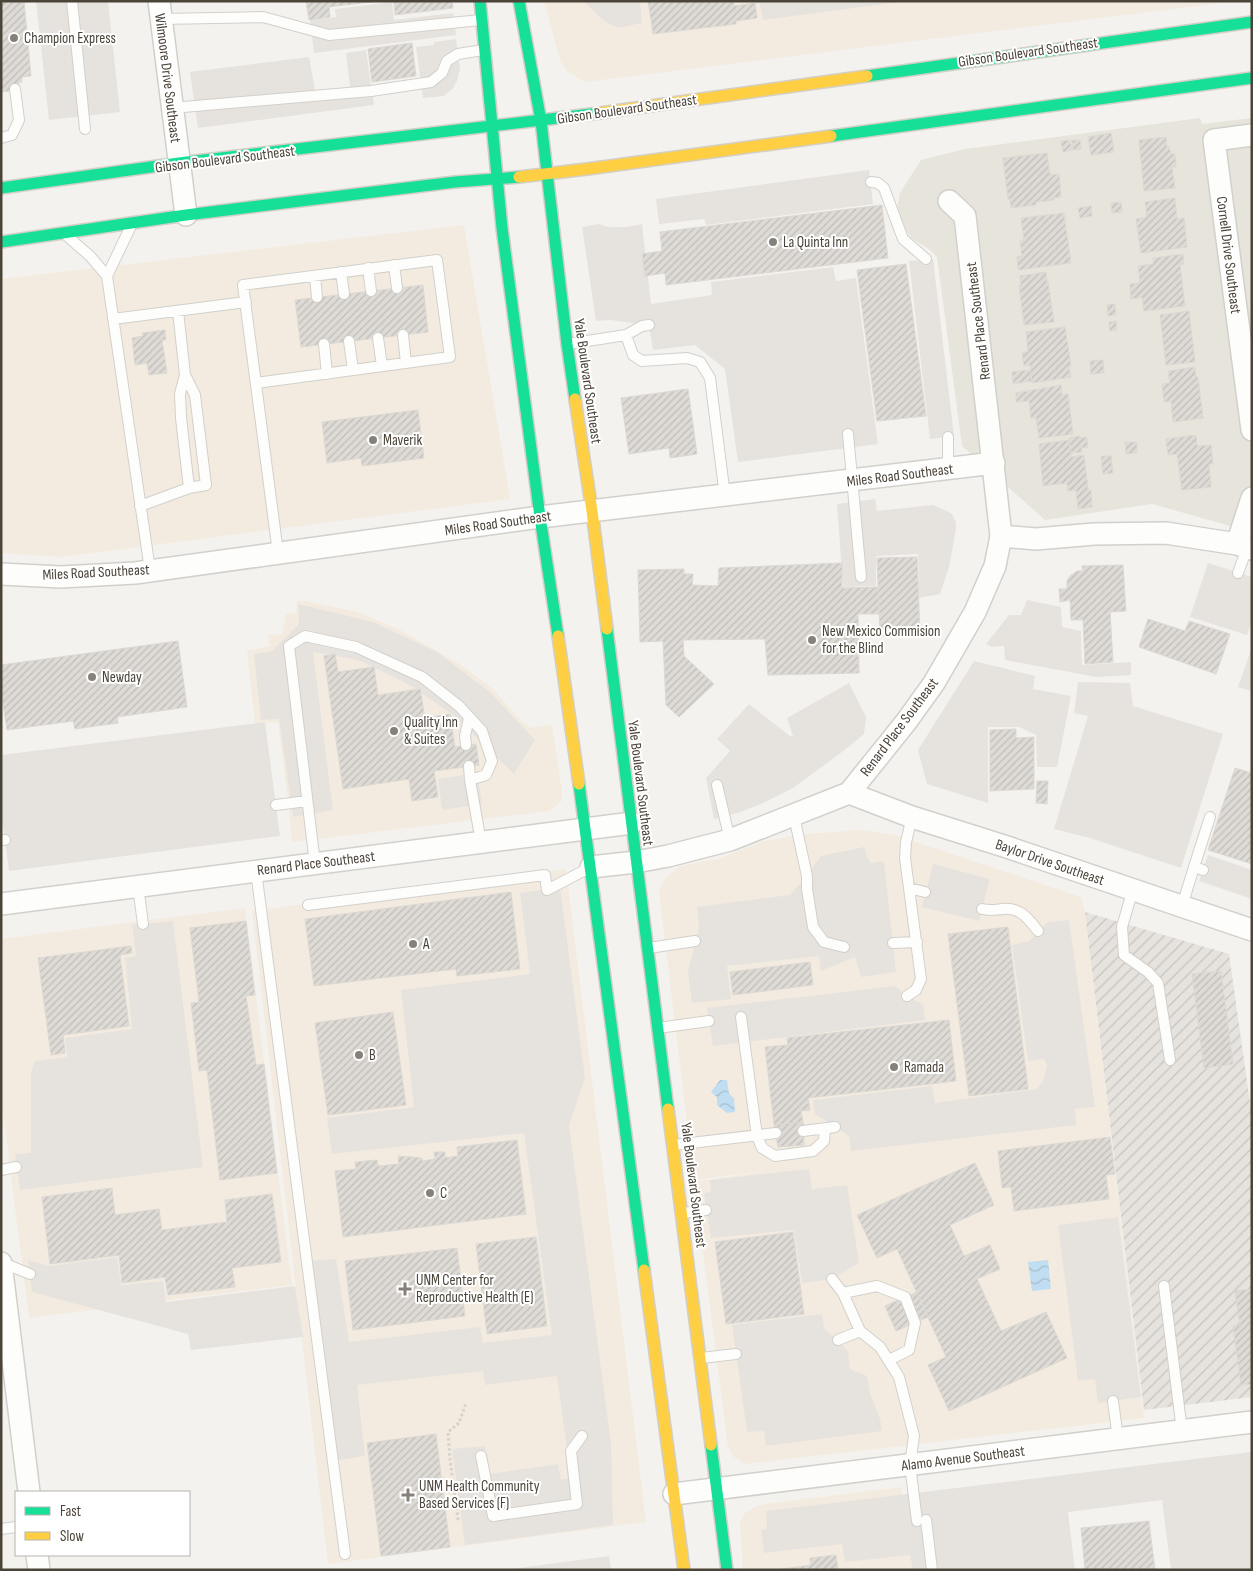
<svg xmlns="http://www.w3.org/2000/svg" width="1253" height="1571" viewBox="0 0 1253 1571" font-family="'Sofia Sans Condensed',sans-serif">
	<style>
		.residential { fill: #e7e4dc }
		.commercial { fill: #f3ebdf }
		.industrial { fill: url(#industrial-furrows) }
		.parking { fill: #e6e3df }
		.water { fill: url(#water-waves) }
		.building { fill: url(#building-hatch); stroke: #dcd9d4 }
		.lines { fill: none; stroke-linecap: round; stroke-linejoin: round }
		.lane-casing { stroke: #d2d0cb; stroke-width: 12 }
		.street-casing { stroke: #d2d0cb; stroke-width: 24 }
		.fast-casing { stroke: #d3cfc5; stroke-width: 14 }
		.slow-casing { stroke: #d3cfc5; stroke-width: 14 }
		.path { stroke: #d3d2cc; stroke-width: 3; stroke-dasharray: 2.5 2.5; stroke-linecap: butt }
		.lane { stroke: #fdfdfc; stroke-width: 10 }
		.street { stroke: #fdfdfc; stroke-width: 21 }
		.fast { stroke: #16e098; stroke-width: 11 }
		.slow { stroke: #ffcf43; stroke-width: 11 }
		.poi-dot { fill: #868178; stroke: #fff; stroke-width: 2 }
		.labels { text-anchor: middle; stroke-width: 4; stroke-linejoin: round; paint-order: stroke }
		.poi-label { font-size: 15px; fill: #4b4439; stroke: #fff; text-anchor: start }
		.street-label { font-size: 15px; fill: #4b4439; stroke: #fff }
	</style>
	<defs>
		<pattern id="industrial-furrows" width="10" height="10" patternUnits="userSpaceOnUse" patternTransform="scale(1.25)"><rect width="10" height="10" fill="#e6e2de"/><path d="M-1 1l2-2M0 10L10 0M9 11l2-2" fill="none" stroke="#c7c3bf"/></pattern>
		<pattern id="water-waves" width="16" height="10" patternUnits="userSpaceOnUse" patternTransform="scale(1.25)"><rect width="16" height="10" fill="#c0ddf1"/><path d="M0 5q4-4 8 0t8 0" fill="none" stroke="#a6bfcf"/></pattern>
		<pattern id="building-hatch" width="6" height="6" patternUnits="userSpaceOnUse" patternTransform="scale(1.25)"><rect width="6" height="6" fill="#dedbd6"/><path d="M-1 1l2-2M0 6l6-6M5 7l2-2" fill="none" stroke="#c0bdb8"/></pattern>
	</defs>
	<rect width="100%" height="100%" fill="#f4f2ee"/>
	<path class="residential" d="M1200,118L1202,124L1252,118V532L1152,504L1045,520L962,446L937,257L929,249L912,239L903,226L897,209L900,193L921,160L965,149Z"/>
	<path class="commercial" d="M544,1H1238L585,82L568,72L560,60Z
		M464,225L510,499L61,557L1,553V279Z
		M297,601H305L358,612L400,630L461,665L493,689L521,721L531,728L552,725L562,792L561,802L549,811L292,842L287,792L278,722L255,723L247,651L269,646L268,635L282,634L286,614L296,613Z
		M863,830L895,835L1081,897L1085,912L1144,1418L744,1464L733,1456L728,1447L694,1182L780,1169L694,1180L659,892L665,879L680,866L718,859L764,841L806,834Z
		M566,869L646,1522L328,1564L252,911Z
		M245,908L292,1285L29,1318L1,1096V939Z
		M901,1487L913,1570H743L740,1522L745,1513L758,1505Z"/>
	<path class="industrial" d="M1085,912L1229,954L1252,1117V1397L1144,1410Z"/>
	<path class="parking" d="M36,1H108L120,112L49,120Z
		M583,1H640L642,23L618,28L604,21Z
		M759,1H907L763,20Z
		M392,2L394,20L453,13L456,35L314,53L310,20L336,17L335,9Z
		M456,39L460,69L457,81L453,88L444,96L423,98L416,47L434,45V42Z
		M366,50L374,105L198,128L190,72L309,57L315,90L350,87L346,53Z
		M869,170L873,204L706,225L704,219L659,224L656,199Z
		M599,224L609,227H627L642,224L651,304L712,295L711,282L833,267L836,281L856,278L878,444L738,462L725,369L695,345L653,350L649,325L610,320L596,321L582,227Z
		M933,259L954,436L930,439L909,261Z
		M875,499L877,511L933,505L951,513L956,522V529L949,567L940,594L919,598L918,554L876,556V586L843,587L837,504Z
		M1208,563L1252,577V621L1247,635L1190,617Z
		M1027,600L1061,607L1062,627L1081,631L1082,665L1131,662V675L1096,677L1005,660L1004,646L992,647L986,644L1009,615H1021Z
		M298,604L373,622L437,652L490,692L535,740L514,774L452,714L408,684L358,660L313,652L333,810L293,817L279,719L261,720L254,654L272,651L299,624Z
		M1252,647V691L1238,687Z
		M974,661L1035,676L1033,689L1071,696L1057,767H1037L1036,735L1019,727H988V803L927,784L918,750Z
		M1078,682L1130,683L1133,706L1223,734L1181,868L1090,838L1054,829L1088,716L1074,713Z
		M849,683L866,717L864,734L846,749L793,788L763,803L738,813L714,819L706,778L730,751L717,739L749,704L790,736H793L787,718Z
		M265,722L280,836L9,871L1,811V755Z
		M477,773L482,804L442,810L438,779Z
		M864,847L870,863L884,861L896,972L861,977L855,957L821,971L819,956L727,966L731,999L692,1003L688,971L699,927L697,907L790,895L807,876L821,856Z
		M1208,855L1252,870V899L1199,881Z
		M933,864L990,879L979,921L922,907Z
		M560,887L585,1078L569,1125L611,1444L613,1525L465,1545L452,1449L485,1446L489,1474L558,1464L561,1480L571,1478L557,1376L485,1385L483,1371L357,1385L365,1456L333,1461L306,1261L336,1259L349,1342L480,1327L483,1343L552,1335L524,1133L332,1154L327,1118L414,1107L401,990L530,974L520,893Z
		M1069,920L1095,1107L1075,1109L1076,1125L851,1151L849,1136L815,1114L813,1100L932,1086L935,1103L1037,1089L1043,1081L1047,1065L1044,1059L1028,1061L1012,945L1029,941L1048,922Z
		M173,921L203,1167L20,1190L15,1154L31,1153V1072L35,1061L67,1057L65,1038L132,1029L125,958L136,956L132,925Z
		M895,986L907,996L923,1004L925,1020L713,1046L707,1008Z
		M809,1169L812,1189L847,1185L859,1263L832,1279L802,1283L794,1230L711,1238L704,1193L711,1192L710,1180Z
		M1118,1217L1141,1397L1098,1403L1095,1379L1078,1381L1058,1225Z
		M117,1257L121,1285L163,1281L166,1302L295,1286L303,1337L191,1350L188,1334L32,1292L28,1260L50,1266Z
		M822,1314L824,1328L848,1351L850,1369L867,1376L870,1394L880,1419L882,1431L766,1446L764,1431L747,1432L732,1325Z
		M1252,1452V1570H1171L1162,1500L1068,1512L1075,1570H913L910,1555L845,1562L842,1544L764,1553L761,1530L767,1529L766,1511Z
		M609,1556L611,1570H505Z"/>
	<path class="water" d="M720,1080H727L729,1094L734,1098L735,1112L727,1113L717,1105V1097L711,1092Z
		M1048,1260L1051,1289L1032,1291L1028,1262Z"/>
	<path class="building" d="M1,1H24L31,76L22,77V82H19V90L1,92Z
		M306,1H379L329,7L330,17L309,20Z
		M394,1H452L453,8L395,15Z
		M648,1H734V6L755,3L757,18L736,21V24L653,34Z
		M412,43L416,76L372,82L368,49Z
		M1111,133L1114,152L1091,155L1088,137Z
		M1166,137L1167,147H1169L1171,154H1175L1176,167H1172L1175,188L1144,191L1139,140Z
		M1070,140L1072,150L1063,152L1061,141Z
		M1072,140H1080L1081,149L1073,150Z
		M1047,153L1050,175L1059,174L1061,197L1053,198L1054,200L1036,202V205L1011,208L1010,199H1008L1003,158Z
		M1175,198L1177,219L1184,218L1187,247L1141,253L1136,219L1147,217L1145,202Z
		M1121,202L1122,212L1112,213L1111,203Z
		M882,205L888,258L666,285L665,273L645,276L642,254L662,251L660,232Z
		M1091,206L1092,216L1080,218L1078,208Z
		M1064,213L1071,263L1018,270L1017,257L1022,256L1020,240H1024L1021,218Z
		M1183,254L1184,264L1180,265L1185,306L1144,311L1142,297L1131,299L1130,284L1140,283L1138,266L1153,264V258Z
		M906,264L926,416L877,421L857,270Z
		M1046,272L1047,282L1048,281L1054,322L1024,325L1019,285H1021L1020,276Z
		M423,285L428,332L301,347L295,300Z
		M1115,304L1116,315L1108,316L1107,305Z
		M1189,311L1195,362L1166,365L1160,315Z
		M1116,321L1117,330L1110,331L1109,322Z
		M1065,327L1071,366H1069L1071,377L1032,383L1030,365L1024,366L1022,352H1028L1026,332Z
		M165,330L166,340H162L167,373L149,375L147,363L135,365L132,338L143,336L142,333Z
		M1103,360L1104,373L1091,374L1090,361Z
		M1195,367L1196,377H1198L1203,418L1173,422L1171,401L1164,402L1162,384L1170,383L1168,371Z
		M1030,370L1032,381L1013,384L1012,372Z
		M1061,385L1062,395L1068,394L1073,434L1039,438L1036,418H1031L1029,401L1016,402V393Z
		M688,389L697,454L670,458L669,448L629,454L621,398Z
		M418,410L424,458L362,466L361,458L327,463L322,422Z
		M1196,435L1197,446L1211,445L1213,464H1209L1211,487L1182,490L1177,454L1168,455L1166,439Z
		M1080,436L1081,438L1087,437L1088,447L1081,448L1082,452L1071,453L1069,438Z
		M1069,440L1071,457L1084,455L1088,489L1091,491L1092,507L1078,509L1076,490L1068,491L1067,483L1043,486L1039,444Z
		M1125,442H1137V453L1126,454Z
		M1101,456H1111L1113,473L1103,474Z
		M917,557L920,635L880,636L877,558Z
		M842,563V588L878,587L879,614H858L859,673L768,675L765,639L683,640L684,656L714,684L679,717L666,705L663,641L640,642L638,570L684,569V574H693L692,585L718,586L719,568Z
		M1123,565L1126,611L1110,612L1113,662L1085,664L1083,620H1071L1070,600L1060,602L1059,589H1067V581L1070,576L1077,571H1083L1082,566Z
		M1148,619L1185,631L1189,621L1230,634L1216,674L1139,647Z
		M178,641L187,707L117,717L118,723L75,729L73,721L7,730L1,690V665Z
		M335,654L338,672L374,667L378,695L420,689L425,718L450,714L455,747L476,744L479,765L434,771L438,797L412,801L409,779L343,789L324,656Z
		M1016,729V738L1034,737V789L990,791V730Z
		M1235,768L1252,773V864L1208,850Z
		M1037,781H1048L1047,804L1036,803Z
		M511,892L520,969L457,976L456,969L314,986L305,919Z
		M246,921L255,995L246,996L256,1065L264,1064L277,1173L220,1180L207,1070L199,1071L191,1003L199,1002L190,928Z
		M1008,927L1028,1089L969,1096L948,934Z
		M131,946L132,953L120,955L129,1026L63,1035L65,1053L51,1055L38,958Z
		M810,962L813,985L733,995L730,972Z
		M1221,971L1233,1064L1204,1068L1192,974Z
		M393,1012L406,1105L328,1115L315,1023Z
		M949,1020L956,1081L808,1098L810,1110L801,1111L803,1122L774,1125L765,1047L788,1045L787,1038Z
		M803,1122L804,1145L778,1147L774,1125Z
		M1110,1137L1115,1174L1106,1175L1109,1199L1014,1211L1011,1187L1002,1188L998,1151Z
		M517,1140L526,1214L343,1237L335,1171L356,1169L355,1162L377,1160L378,1166L399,1164L398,1156L422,1158V1161L435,1159L434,1152H445V1158L458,1156L457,1147Z
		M975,1163L994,1205L950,1225L964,1256L990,1245L1000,1269L977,1279L1001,1331L1046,1312L1067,1358L949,1411L928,1365L946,1357L897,1249L877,1258L857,1215Z
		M112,1188L115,1215L159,1209L162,1230L227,1222L225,1200L272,1194L281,1262L232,1268L235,1287L168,1295L165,1277L122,1283L119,1255L50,1264L42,1197Z
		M793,1232L804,1314L726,1324L715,1242Z
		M536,1237L547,1326L487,1334L476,1244Z
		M457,1248L465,1316L353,1330L345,1261Z
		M1252,1289V1384L1241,1385L1233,1326L1240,1325L1235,1291Z
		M917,1292L928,1317L896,1331L885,1306Z
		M436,1434L450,1547L381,1556L367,1443Z
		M1149,1521L1155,1570H1085L1081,1528Z
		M836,1555L838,1570H775L811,1565L810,1558Z"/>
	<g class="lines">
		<defs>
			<path id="lane" d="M72,1L85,129
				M161,19L263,17L329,35L481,20
				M172,108L371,91L431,82L442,73L447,61L458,54L483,50
				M1,138L12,135L19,120L15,89
				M871,182L878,183L884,188L903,239L926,259
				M67,236L90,256L107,276L150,570
				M394,265L397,288
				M368,268L371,291
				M341,272L344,294
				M107,276L130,228
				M315,276L317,297
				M113,319L246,302
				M403,335L406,363
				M626,335L633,355L642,361L687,358L700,362L710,378L725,496
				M378,338L382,366
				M349,341L353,370
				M324,344L327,374
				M568,344L626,335L642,326L649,325
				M185,375L180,394L181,418L189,488
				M256,383L450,357L437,260L243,285L278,553
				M848,434L861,577
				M948,469V437
				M140,506L189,488L206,485L195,395L185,375L178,311
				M1238,573L1247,548
				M466,745L465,736L469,718
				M469,766L470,780
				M717,785L730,840
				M276,805L307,801
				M794,816L807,876V889L813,927L824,942L844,947
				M912,817L906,842L905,858L909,888L925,892
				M1,840H5
				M315,864L289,646L305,636L356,647L422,677L459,706L482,731L492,761L486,775L470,780L481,842
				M1194,867L1210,817
				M256,871L345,1554
				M138,886L143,924
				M1133,889L1122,927L1124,955L1148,972L1158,983L1170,1060
				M308,905L545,875L547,890L589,868
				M1182,906L1194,867L1203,870
				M982,909C990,911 994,910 1002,909C1020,907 1028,918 1038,931
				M893,943L917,942
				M649,948L695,941
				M907,996L916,990L921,979L909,888
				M741,1017L757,1136L762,1148L775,1156L813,1151L824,1141L825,1129
				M658,1028L709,1021
				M803,1131L835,1127
				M674,1145L776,1133
				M1,1170L16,1167
				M684,1213L706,1210
				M1,1262L30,1274
				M832,1279L843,1293L860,1331L880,1347L899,1377L914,1436L910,1465L917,1521
				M1164,1286L1182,1431
				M843,1293L877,1286L905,1297L915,1323L909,1350L889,1360
				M838,1340L860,1331
				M701,1358L736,1354
				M1113,1401L1118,1439
				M481,1456L493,1516L577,1504L571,1451L582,1436
				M926,1520L932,1570
				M1,1529L16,1527"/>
			<path id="street" d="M159,1L186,215
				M1252,135L1214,140L1252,430
				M1001,536L1036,539L1094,534L1166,533L1237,544L1252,549
				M1237,544L1252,498
				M1,574L61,577L135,573L540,517L994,463
				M849,793L912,817L1007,847L1252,930
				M591,867L636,862L668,856L730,840L849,793L906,722L934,683L975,612L995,566L1001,536L965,216L949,201
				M1,904L632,823
				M1,1263L29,1492
				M674,1494L1252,1422
				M37,1555L39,1570"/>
			<path id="fast" d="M480,1L502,228L540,517L558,636
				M519,1L541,121L567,344L575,399
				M867,76L1252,22
				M831,136L1252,78
				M1,188L179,163L600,113
				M1,242L186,215L455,182L519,177
				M607,629L668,1109
				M579,784L644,1270
				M711,1445L727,1570"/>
			<path id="slow" d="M600,113L867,76
				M519,177L587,169L831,136
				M575,399L592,511L607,629
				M558,636L579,784
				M668,1109L711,1445
				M644,1270L684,1570"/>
		</defs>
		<use href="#lane" class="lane-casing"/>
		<use href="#street" class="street-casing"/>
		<use href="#fast" class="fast-casing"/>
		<use href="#slow" class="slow-casing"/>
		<path class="path" d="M458,1520L450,1459L448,1432L459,1423L466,1403"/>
		<use href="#lane" class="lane"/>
		<use href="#street" class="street"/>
		<use href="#fast" class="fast"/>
		<use href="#slow" class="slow"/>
	</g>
	<g class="poi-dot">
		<circle cx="14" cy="38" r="5"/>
		<circle cx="773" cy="242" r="5"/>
		<circle cx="373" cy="440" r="5"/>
		<circle cx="812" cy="640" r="5"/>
		<circle cx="92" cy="677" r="5"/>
		<circle cx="394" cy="731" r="5"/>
		<circle cx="413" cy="944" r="5"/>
		<circle cx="359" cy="1055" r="5"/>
		<circle cx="894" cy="1067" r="5"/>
		<circle cx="430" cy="1193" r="5"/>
		<path d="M402.5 1281.5h5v5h5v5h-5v5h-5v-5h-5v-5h5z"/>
		<path d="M405.5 1487.5h5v5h5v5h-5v5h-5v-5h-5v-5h5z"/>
	</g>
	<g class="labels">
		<g class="poi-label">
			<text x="24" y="43">Champion Express</text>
			<text x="783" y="247">La Quinta Inn</text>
			<text x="383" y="445">Maverik</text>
			<text x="822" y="636">New Mexico Commision<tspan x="822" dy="17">for the Blind</tspan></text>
			<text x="102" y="682">Newday</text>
			<text x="404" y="727">Quality Inn<tspan x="404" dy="17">&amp; Suites</tspan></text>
			<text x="423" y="949">A</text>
			<text x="369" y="1060">B</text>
			<text x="904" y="1072">Ramada</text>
			<text x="440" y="1198">C</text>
			<text x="416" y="1285">UNM Center for<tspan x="416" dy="17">Reproductive Health (E)</tspan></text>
			<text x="419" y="1491">UNM Health Community<tspan x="419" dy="17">Based Services (F)</tspan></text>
		</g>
		<g class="street-label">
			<text transform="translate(1028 52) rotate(-8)" y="5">Gibson Boulevard Southeast</text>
			<text transform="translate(168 78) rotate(83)" y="5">Wilmoore Drive Southeast</text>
			<text transform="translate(627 109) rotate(-8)" y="5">Gibson Boulevard Southeast</text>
			<text transform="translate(225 159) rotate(-7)" y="5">Gibson Boulevard Southeast</text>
			<text transform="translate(1229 255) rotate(83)" y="5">Cornell Drive Southeast</text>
			<text transform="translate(978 321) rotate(-97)" y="5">Renard Place Southeast</text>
			<text transform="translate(588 381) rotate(82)" y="5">Yale Boulevard Southeast</text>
			<text transform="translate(900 475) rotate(-7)" y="5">Miles Road Southeast</text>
			<text transform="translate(498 523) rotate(-8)" y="5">Miles Road Southeast</text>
			<text transform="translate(96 572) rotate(-3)" y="5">Miles Road Southeast</text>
			<text transform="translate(899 727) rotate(-53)" y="5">Renard Place Southeast</text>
			<text transform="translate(641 783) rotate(83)" y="5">Yale Boulevard Southeast</text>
			<text transform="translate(1050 862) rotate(19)" y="5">Baylor Drive Southeast</text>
			<text transform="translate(316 863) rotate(-7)" y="5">Renard Place Southeast</text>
			<text transform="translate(694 1185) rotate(83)" y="5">Yale Boulevard Southeast</text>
			<text transform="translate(963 1458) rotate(-7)" y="5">Alamo Avenue Southeast</text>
		</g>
	</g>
	<rect width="1253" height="1571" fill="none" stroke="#4b4439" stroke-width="5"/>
	<rect x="15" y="1491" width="175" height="65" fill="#ffffff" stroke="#b7b4b0"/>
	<rect x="25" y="1507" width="25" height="8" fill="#16e098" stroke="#b7b4b0"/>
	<text x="60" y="1516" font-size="15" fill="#4b4439">Fast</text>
	<rect x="25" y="1532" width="25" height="8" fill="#ffcf43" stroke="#b7b4b0"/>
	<text x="60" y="1541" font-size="15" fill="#4b4439">Slow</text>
</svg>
